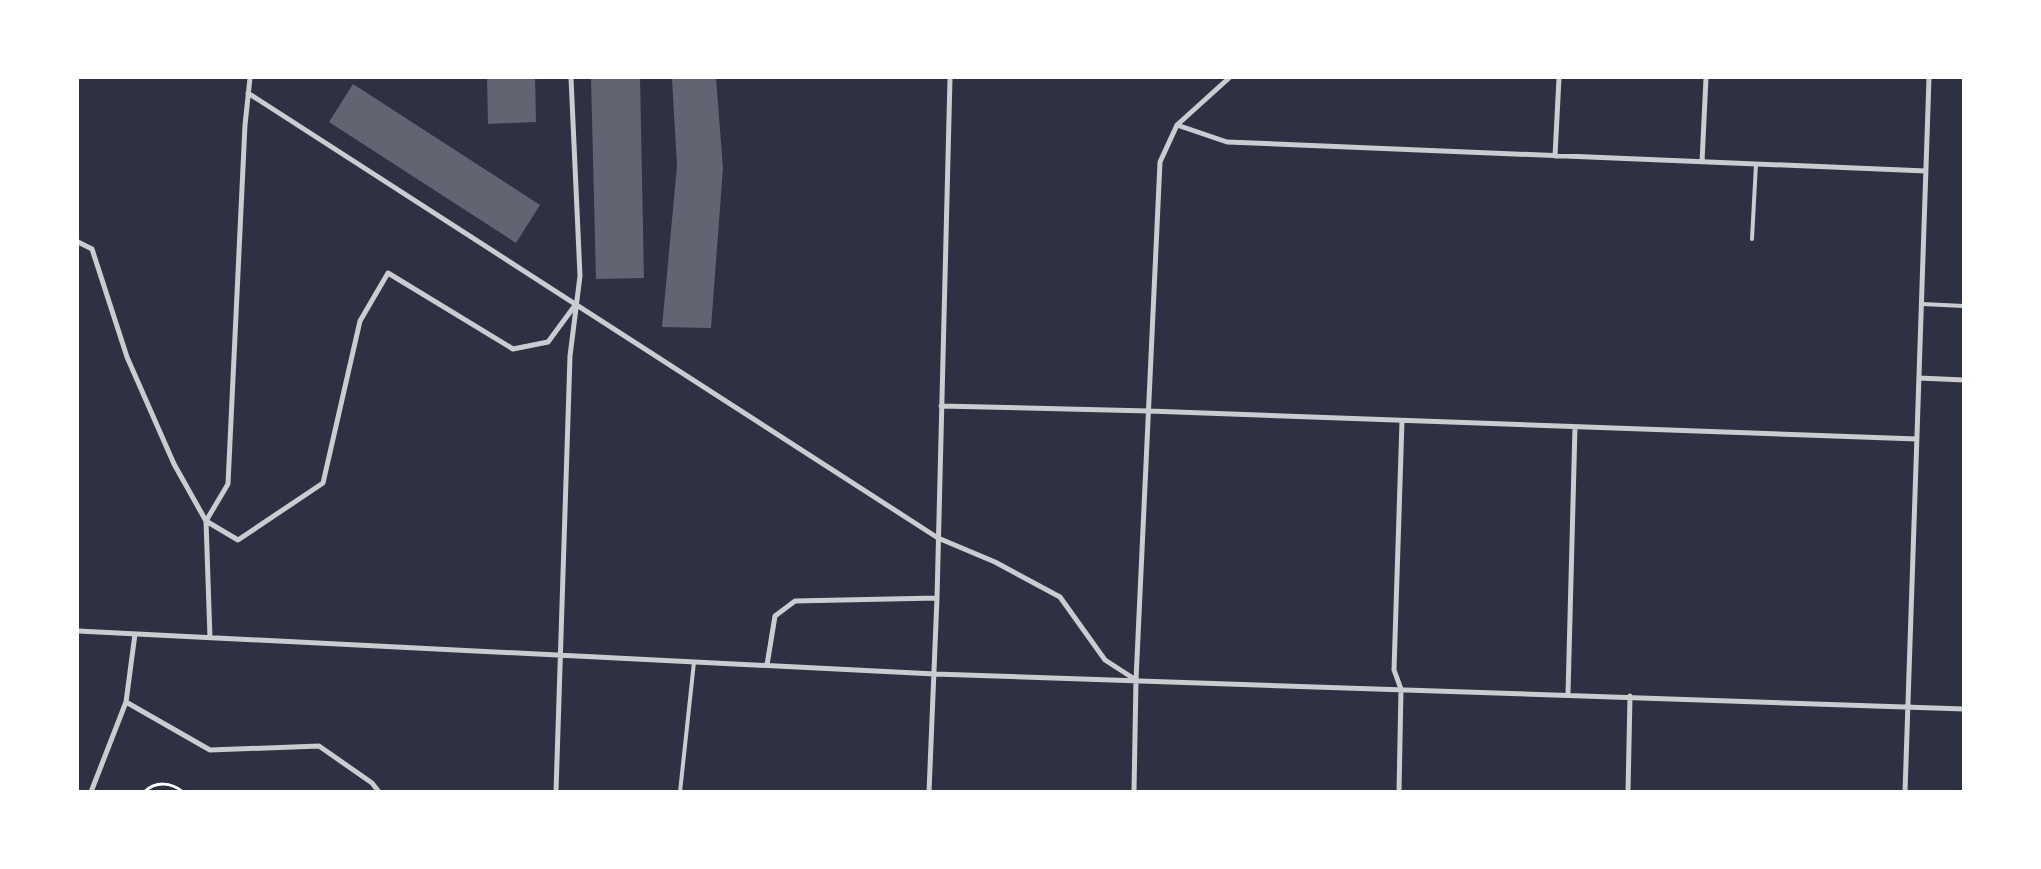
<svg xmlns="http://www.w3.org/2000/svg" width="2041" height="869" viewBox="0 0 2041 869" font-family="'IBM Plex Sans',sans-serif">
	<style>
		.building { fill: #626471 }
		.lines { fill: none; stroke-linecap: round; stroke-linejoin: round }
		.path { stroke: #fff; stroke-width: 3 }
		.service { stroke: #caccd0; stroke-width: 4 }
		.minor { stroke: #caccd0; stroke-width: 5 }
	</style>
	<rect width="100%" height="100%" fill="#2d3142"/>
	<path class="building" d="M487,78H535L536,122L488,124Z
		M591,78H640L644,278L596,279Z
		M672,78H716L723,168L711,328L662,327L677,166Z
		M353,84L540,205L516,243L329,122Z"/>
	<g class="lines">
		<path class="path" d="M144,792C156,781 171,782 183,792"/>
		<path class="service" d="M1752,239L1756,164
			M1922,304L1964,306
			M680,792L694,662"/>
		<path class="minor" d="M250,78L245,125L228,484L206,521L238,540L323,483L360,321L388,273L513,349L548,342L576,304
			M248,93L938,538L995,562L1060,597L1105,660L1136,680
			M1177,125L1227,142L1926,171
			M1555,156L1559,78
			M1702,162L1706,78
			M78,242L92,249L127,357L174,464L206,521L210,638
			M1919,378L1964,380
			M941,406L1149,411L1917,439
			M78,631L935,674L1964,709
			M135,634L126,702L210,750L319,746L372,783L379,792
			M767,665L775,616L795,601L937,598
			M1568,694L1575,427
			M91,792L126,702
			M556,792L570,356L580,276L571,78
			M929,792L937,598L950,78
			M1134,792L1136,680L1160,162L1177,125L1229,78
			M1399,792L1401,689L1394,670L1402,421
			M1628,792L1630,696
			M1905,792L1929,78"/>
	</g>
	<rect width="2041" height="869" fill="none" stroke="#ffffff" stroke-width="158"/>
</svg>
